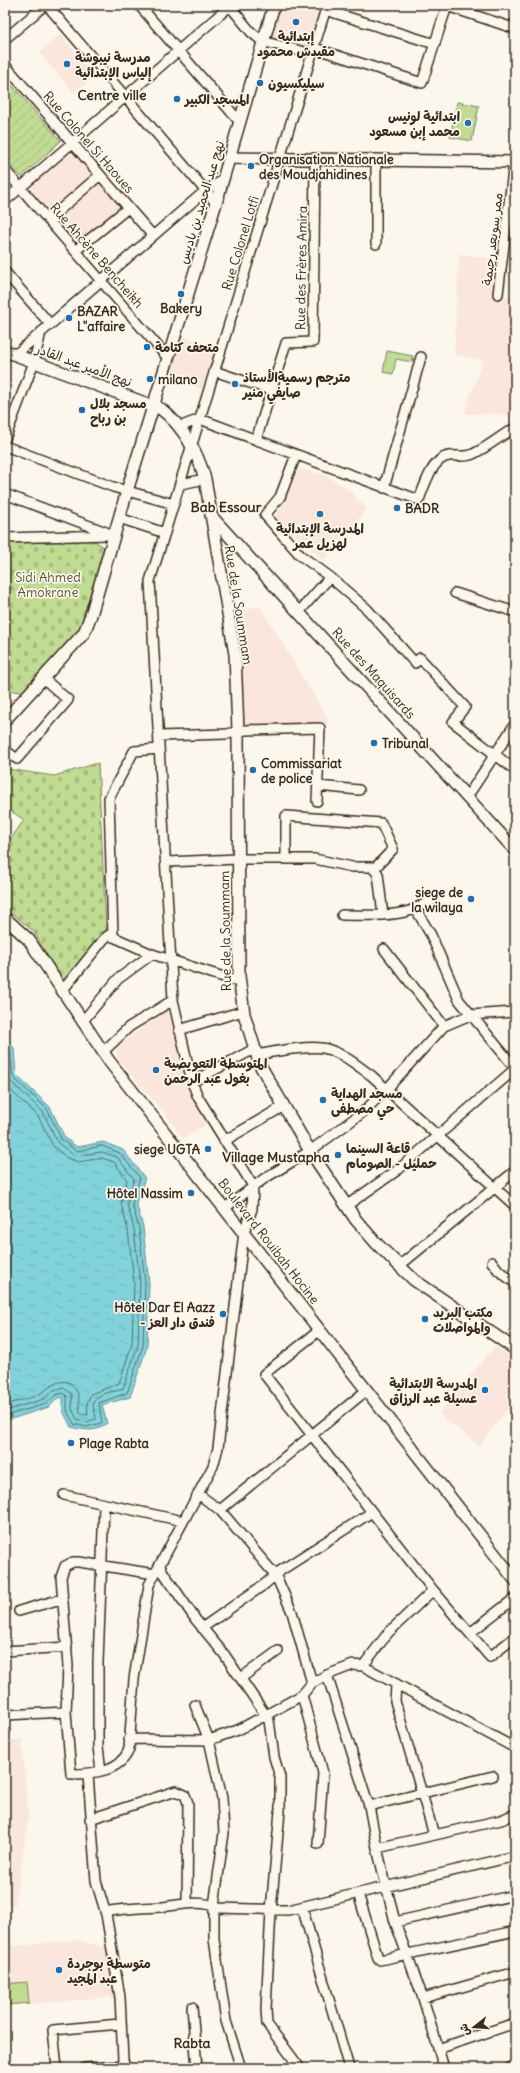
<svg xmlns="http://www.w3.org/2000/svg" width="520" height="2073" viewBox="0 0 520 2073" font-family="Delius,'Playpen Sans Arabic',sans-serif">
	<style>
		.built { fill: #fae6dc }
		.cemetery { fill: url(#cemetery-stones); stroke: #7e8258 }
		.park { fill: #c0db92; stroke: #7e8258 }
		.garden { fill: url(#garden-furrows); stroke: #7e8258 }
		.water { fill: url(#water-ripples); stroke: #658f8f }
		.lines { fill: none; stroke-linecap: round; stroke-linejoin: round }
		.shore { stroke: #576d6a; stroke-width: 1 }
		.minor-casing { stroke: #3b2a1e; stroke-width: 12 }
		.major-casing { stroke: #3b2a1e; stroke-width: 14 }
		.minor { stroke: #fbf7ec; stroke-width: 9 }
		.major { stroke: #fbf7ec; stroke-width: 11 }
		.poi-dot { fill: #1f6fb2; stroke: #fbf7ec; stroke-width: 1.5 }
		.labels { text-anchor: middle; stroke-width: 3.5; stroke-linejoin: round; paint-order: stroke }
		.poi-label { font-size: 13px; font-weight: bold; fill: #3b2a1e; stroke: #fbf7ec; text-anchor: start }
		.street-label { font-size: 13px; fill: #3b2a1e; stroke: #fbf7ec }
		.park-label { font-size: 13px; fill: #5c563b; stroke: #fbf7ec }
		.neighbourhood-label { font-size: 14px; font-weight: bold; fill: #3b2a1e; stroke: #fbf7ec }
	</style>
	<defs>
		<pattern id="cemetery-stones" width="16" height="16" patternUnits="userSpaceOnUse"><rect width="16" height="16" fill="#c0db92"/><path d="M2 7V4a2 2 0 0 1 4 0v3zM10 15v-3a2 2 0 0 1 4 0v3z" fill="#a6bc7d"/></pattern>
		<pattern id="garden-furrows" width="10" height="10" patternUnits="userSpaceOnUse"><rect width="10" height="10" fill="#c0db92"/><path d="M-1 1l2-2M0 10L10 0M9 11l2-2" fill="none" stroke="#a6bc7d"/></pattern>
		<pattern id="water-ripples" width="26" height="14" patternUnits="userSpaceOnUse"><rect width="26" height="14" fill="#81d2db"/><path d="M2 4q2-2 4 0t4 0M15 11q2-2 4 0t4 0" fill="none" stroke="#70b4bc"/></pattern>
	</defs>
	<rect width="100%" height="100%" fill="#fbf7ec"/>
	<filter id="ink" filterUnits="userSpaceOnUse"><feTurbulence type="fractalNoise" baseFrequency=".025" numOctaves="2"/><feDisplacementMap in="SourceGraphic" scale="8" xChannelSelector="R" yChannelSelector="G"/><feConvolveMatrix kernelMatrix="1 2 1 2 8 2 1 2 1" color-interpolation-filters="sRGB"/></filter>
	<g filter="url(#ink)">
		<path class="built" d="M279,5H323L309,51L269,39Z
			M60,34L95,76L74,93L39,53Z
			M72,146L125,206L77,249L24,188Z
			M512,199H515V244L509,243Z
			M459,254L495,259L492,296L515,299V414H464L483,360L454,355Z
			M180,336L216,347L202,389L168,377Z
			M300,469L327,476L348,489L367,509L324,560L275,518Z
			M260,606L330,723L246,728L236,612Z
			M168,1010L193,1100L206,1124L183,1139L169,1119L117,1058V1046Z
			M495,1346L515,1359V1383L505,1397L513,1402L479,1446L439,1414Z
			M22,1739L28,1820L15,1905H5V1741Z
			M79,1940L102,1947H110L116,2001L110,1997L5,2006V1947Z"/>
		<path class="cemetery" d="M93,540L104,547L80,628L22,692L5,690V542Z
			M98,763L106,930L63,984L34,932L5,907V847L24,820L5,807V772L7,769L54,776Z"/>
		<path class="park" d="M457,102L479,106L472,141L450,137Z
			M387,351L413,356L412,362L396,359L393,374L383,372Z
			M27,1982L29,2003L5,2005V1984Z"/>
		<path class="garden" d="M5,77L61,141L21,177L5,159Z"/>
		<path class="water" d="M5,1036L14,1048L16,1075L50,1107L65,1138L77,1147L103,1142L123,1150L145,1178L136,1203L143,1227L149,1283L147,1347L130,1397L102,1405L107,1423C97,1433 84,1430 71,1427L63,1411V1397L58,1398L49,1407L5,1421Z"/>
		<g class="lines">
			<path class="shore" d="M5,1043L10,1050L13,1077L47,1109L62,1140L76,1151L102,1146L120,1153L140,1178L132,1204L139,1228L145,1283L143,1346L127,1393L99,1403L102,1423L86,1427L74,1424L67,1411V1396L63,1393L56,1395L46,1404L5,1416
				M5,1051L8,1079L43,1112L58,1143L75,1156L102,1152L117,1157L134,1179L127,1204L134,1229L140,1283L138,1345L123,1389C115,1392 95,1392 93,1404C93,1409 96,1414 96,1419L86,1422L77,1419L72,1409V1394L64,1388L54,1390L44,1399L5,1411
				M5,1085L38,1116L53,1146L67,1158L78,1162L102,1158L114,1162L127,1180L121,1204L128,1230L134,1283L132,1344L119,1383L91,1394L87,1403L88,1415L81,1414C77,1406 81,1397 76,1390C65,1372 51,1387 41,1393C32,1399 16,1401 5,1405"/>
			<defs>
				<path id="minor" d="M47,5L216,203
					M139,5L239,121
					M229,5L251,32L262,41L312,54
					M444,5L513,28L515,23
					M325,10L435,44
					M5,39L45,5
					M314,48L422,83L447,6
					M5,65L153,236
					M376,161V244
					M5,170L168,358
					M5,201L231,5
					M48,220L100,175
					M75,251L128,208
					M5,272L50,324
					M498,294L514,162
					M15,355L205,191L223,180
					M214,371L271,390
					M179,427L200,419L419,500C424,487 432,458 449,456C457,455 465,458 473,454C488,447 500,436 515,428
					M5,439L34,362L41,332
					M256,440L286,343L313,342L315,160
					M5,446L113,487L174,504
					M296,455L280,497L265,515L300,555L330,577L367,609L415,663L420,658L465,707L453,722L515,770
					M181,484L205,479
					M384,488L421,357
					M5,494L114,535
					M119,518L165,533
					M5,538L108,535
					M455,593L515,612
					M299,612L330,577
					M159,736L227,734L245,730L320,728L317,801
					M5,750L17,759L68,700L43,678
					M318,786L359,790
					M467,797L515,724
					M238,859H315L352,867H372L378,874L383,915
					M286,859V816L381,823L393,849L374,869
					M166,862L238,859
					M415,908L431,935L459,1000L515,1068
					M342,915C364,915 387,917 409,911C416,909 424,903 432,901
					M113,937L109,798L134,751L159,749
					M384,949L444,1026
					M62,991L104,939L109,935L152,954L239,982
					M82,1022L118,979L152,954
					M179,1030L243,1011
					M103,1052L129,1027L173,1000
					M256,1055C273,1052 311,1044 327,1049C344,1054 358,1066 372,1076L515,1206
					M192,1082L254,1049
					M224,1141L284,1106
					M253,1186L198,1097L192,1082L173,1000L150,581L327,5
					M346,1206L399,1169L515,1069
					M225,1208L265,1178L310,1151L362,1113L386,1090L444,1026L470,1015L515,1012
					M492,1262L499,1271L515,1283
					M399,1266L515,1171
					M320,1330L264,1374L433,1590L490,1657L515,1637
					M198,1494L220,1510L276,1576L292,1612L312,1683
					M64,1495L183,1521
					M220,1510L367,1390
					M159,1566L196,1620L224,1654L269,1720L274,1757L280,1777V1811L271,1910L266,2009L267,2024L300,2068
					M155,1574L79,1562H73L65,1566L61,1577L68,1666L66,1712L71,1774C91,1774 121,1772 129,1749L134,1679L149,1585L198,1494L213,1466L218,1448L244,1232L252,1209L253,1186
					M19,1611L61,1599
					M202,1628L265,1584L280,1571L372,1512
					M470,1633L515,1598
					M5,1651L67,1647
					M363,1666L388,1633L433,1590
					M327,1675L369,1806L377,1848L395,1922L423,1998L444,2068
					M241,1678L278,1651
					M396,1685L395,1701L434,1835
					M302,1695L323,1773L318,1844
					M195,1705L209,1740L222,1798L224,1833L214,1906V1939L226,2021L241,2068
					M5,1715L66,1712
					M129,1739L209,1740L238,1730L266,1715L302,1695L312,1683L327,1675L353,1665L363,1666L515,1748
					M101,1771L98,1747V1662L104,1505
					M88,1775L96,1881L106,1914L120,1997L123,2060L126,2068
					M369,1806L493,1776
					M90,1819L176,1791L185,1795L188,1803L187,1903
					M377,1848L501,1820L515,1814
					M360,1900L378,1958L380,1960L515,1931
					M302,1907L349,2068
					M105,1912C124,1908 142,1908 161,1907C181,1905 200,1899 219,1908L288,1910L515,1856
					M395,1922L515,1895
					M423,1998L515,1972
					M192,2007L197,2068
					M438,2049L515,2023
					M57,2068L53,2030L120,2024
					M85,2068L124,2066
					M510,2068L515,2066"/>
				<path id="major" d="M229,158L515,162
					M5,351L161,409C183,426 198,453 205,479L235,654L238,731L239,976L244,1014L260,1065L310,1151L356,1220L376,1243L414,1280L515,1349
					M211,516L515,850
					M5,720L84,633L91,615L127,491L216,203L274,5
					M5,918L29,940L109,1061L515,1580"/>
			</defs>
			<use href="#minor" class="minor-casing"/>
			<use href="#major" class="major-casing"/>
			<use href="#minor" class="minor"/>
			<use href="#major" class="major"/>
		</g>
	</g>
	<g class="poi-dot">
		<circle cx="296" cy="22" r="4"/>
		<circle cx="67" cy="64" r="4"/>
		<circle cx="260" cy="83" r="4"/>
		<circle cx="177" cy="99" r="4"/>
		<circle cx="468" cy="123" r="4"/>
		<circle cx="251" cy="166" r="4"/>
		<circle cx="181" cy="294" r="4"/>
		<circle cx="69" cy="318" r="4"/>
		<circle cx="147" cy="347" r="4"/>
		<circle cx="150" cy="379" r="4"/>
		<circle cx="235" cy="384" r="4"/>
		<circle cx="82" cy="410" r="4"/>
		<circle cx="397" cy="508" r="4"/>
		<circle cx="320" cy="514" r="4"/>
		<circle cx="374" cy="743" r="4"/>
		<circle cx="253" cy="770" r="4"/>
		<circle cx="471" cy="899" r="4"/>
		<circle cx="156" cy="1070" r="4"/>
		<circle cx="323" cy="1100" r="4"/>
		<circle cx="208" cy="1149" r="4"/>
		<circle cx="338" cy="1155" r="4"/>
		<circle cx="191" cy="1193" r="4"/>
		<circle cx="223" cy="1314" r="4"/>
		<circle cx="425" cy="1319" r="4"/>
		<circle cx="485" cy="1390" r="4"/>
		<circle cx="71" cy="1443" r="4"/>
		<circle cx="59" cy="1970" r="4"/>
	</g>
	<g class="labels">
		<g class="poi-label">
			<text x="296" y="41" text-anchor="middle">إبتدائية<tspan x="296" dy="15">مقيدش محمود</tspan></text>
			<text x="75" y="62">مدرسة نيبوشة<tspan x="75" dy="15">إلياس الإبتدائية</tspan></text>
			<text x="268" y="88">سيليكسيون</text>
			<text x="185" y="104">المسجد الكبير</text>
			<text x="460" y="121" text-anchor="end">ابتدائية لونيس<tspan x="460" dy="15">محمد إبن مسعود</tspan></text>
			<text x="259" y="164">Organisation Nationale<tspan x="259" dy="15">des Moudjahidines</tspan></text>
			<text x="181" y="313" text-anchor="middle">Bakery</text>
			<text x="77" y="316">BAZAR<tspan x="77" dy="15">L"affaire</tspan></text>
			<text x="155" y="352">متحف كتامة</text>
			<text x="243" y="382">مترجم رسميةالأستاذ<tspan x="243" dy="15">صايفي منير</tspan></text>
			<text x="158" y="384">milano</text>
			<text x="90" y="408">مسجد بلال<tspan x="90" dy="15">بن رباح</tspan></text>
			<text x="405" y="513">BADR</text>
			<text x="320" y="533" text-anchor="middle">المدرسة الإبتدائية<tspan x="320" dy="15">لهزيل عمر</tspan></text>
			<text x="382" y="748">Tribunal</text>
			<text x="261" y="768">Commissariat<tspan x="261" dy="15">de police</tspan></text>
			<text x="463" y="897" text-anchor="end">siege de<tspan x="463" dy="15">la wilaya</tspan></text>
			<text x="164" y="1068">المتوسطة التعويضية<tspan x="164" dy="15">بغول عبد الرحمن</tspan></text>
			<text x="331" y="1098">مسجد الهداية<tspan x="331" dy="15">حي مصطفى</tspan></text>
			<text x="346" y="1153">قاعة السينما<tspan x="346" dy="15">حمليل - الصومام</tspan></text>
			<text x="200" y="1154" text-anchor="end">siege UGTA</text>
			<text x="183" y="1198" text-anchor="end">Hôtel Nassim</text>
			<text x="215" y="1312" text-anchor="end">Hôtel Dar El Aazz<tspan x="215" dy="15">- فندق دار العز</tspan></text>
			<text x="433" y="1317">مكتب البريد<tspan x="433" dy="15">والمواصلات</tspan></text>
			<text x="477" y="1388" text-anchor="end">المدرسة الابتدائية<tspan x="477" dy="15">عسيلة عبد الرزاق</tspan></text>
			<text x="79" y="1448">Plage Rabta</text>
			<text x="67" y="1968">متوسطة بوجردة<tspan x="67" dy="15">عبد المجيد</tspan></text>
		</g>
		<g class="street-label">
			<text transform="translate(89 142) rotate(49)" y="5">Rue Colonel Si Haoues</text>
			<text transform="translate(201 202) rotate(-73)" y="5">نهج عبد الحميد بن باديس</text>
			<text transform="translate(492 239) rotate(-83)" y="5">ممر سويعد رحيمة</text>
			<text transform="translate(240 243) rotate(-73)" y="5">Rue Colonel Lotfi</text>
			<text transform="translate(97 255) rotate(49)" y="5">Rue Ahcène Bencheikh</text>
			<text transform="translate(301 268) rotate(-89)" y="5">Rue des Frères Amira</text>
			<text transform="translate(84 365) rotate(20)" y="5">نهج الأمير عبد القادر</text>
			<text transform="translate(239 605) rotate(81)" y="5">Rue de la Soummam</text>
			<text transform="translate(374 673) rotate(48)" y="5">Rue des Maquisards</text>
			<text transform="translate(225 931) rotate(-91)" y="5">Rue de la Soummam</text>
			<text transform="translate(269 1241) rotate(52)" y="5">Boulevard Rouibah Hocine</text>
		</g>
		<g class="park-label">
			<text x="48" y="582">Sidi Ahmed<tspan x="48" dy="15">Amokrane</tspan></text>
		</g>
		<g class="neighbourhood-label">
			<text x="112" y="100">Centre ville</text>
			<text x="226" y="512">Bab Essour</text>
			<text x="276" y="1162">Village Mustapha</text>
			<text x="192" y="2048">Rabta</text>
		</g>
	</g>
	<rect width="520" height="2073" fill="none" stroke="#fbf7ec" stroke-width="20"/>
	<rect x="10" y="10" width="500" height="2053" fill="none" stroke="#3b2a1e" stroke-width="1.5" filter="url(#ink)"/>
	<g transform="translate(474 2027) rotate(253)" stroke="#fbf7ec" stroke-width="3" paint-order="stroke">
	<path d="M0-3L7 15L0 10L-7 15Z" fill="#3b2a1e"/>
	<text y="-6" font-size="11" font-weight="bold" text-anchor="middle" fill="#3b2a1e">ش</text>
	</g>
</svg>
